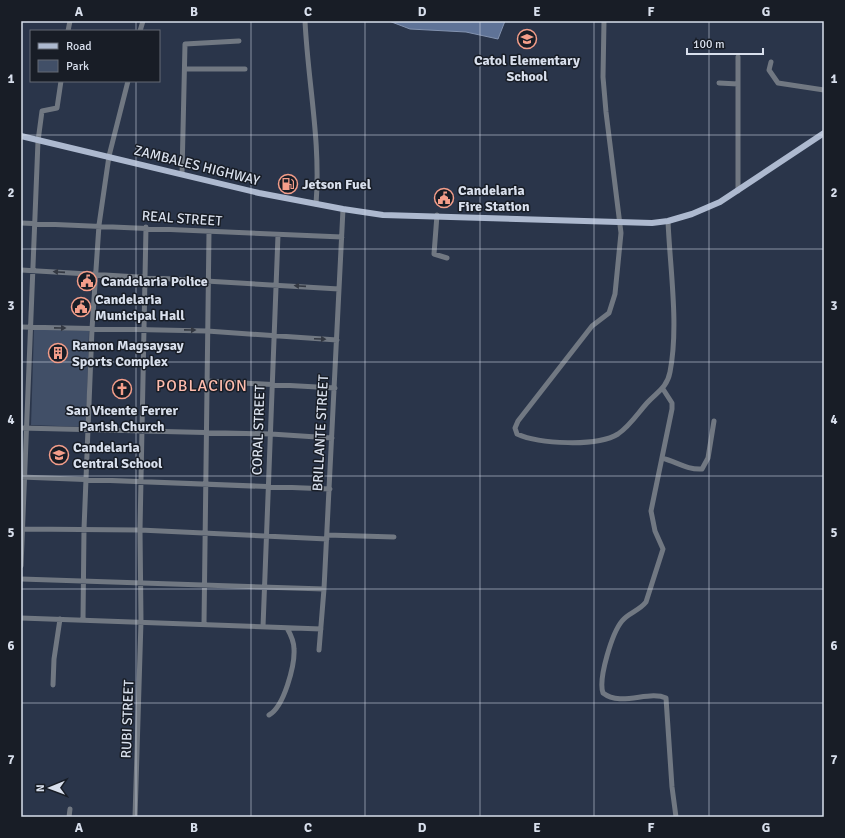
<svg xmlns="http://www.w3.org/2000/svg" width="845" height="838" viewBox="0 0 845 838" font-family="Signika,sans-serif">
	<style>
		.green { fill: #414f67 }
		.water { fill: #5f7397; stroke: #8393b0 }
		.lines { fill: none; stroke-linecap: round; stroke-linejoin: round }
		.minor { stroke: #717882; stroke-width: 5 }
		.major { stroke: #adb9cf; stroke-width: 6 }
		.oneway { fill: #333842 }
		.grid { fill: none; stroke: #d8dfec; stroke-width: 1; stroke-opacity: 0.55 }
		.labels { text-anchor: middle; stroke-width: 3; stroke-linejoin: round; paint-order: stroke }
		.poi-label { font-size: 14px; font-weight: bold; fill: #d8dfec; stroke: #181d26; text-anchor: start }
		.street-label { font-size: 14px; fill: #d8dfec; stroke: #181d26 }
		.quarter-label { font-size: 16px; letter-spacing: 1px; fill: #ffbcad; stroke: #181d26 }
		.neatline { fill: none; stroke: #d8dfec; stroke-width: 1.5 }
		.grid-label { font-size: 13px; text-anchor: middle; font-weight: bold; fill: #d8dfec }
	</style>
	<rect width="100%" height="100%" fill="#2a354a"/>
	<path class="green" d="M34,329L89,331L86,427L31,425Z"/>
	<path class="water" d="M389,21H505L498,39L466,32L410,29Z"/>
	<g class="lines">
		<path class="minor" d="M305,21C308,83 321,142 316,204
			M604,21L603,77L606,112L621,233L615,294L609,313L592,326L518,421L515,428L517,434C539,444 597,447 618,434C630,426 638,413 647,403C657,392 667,388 670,372C679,326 670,269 668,221
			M68,31L70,21
			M140,31L143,21
			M771,62L769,70L778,83L824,90
			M185,69H245
			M719,83L738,84
			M182,174L185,44L239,41
			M738,191V57
			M437,215L434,254L447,258
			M21,223L342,237
			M21,270L339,289
			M21,327L207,331L337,340
			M207,381L335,388
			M663,389L672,403V409L651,511L655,531L663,549L646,602C639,611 628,613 622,621C612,633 598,679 603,693C621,707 649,690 666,698L672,787L676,817
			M21,428L271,434L332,438
			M662,458C677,462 687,470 702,469L708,458L714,421
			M21,477L330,489
			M21,529L140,530L327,539
			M327,535L394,537
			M21,566L38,141L42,111L57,108L61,81
			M21,579L324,589
			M21,618L321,629
			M83,620L84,529L92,329L99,225L109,156L128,81
			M204,624L209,232
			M263,627L278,235
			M319,650L324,589L343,209
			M53,685L54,659L60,619
			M269,715C284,707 295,665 294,649C294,641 291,635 287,628
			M69,817L70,809
			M135,817L141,621L140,530L146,227"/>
		<path class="major" d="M21,136L259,193L343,209L383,215L652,223L668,221L692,214L720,202L824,133"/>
	</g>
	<defs><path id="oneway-solid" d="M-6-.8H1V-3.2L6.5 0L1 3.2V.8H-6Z"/></defs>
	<g class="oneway">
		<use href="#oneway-solid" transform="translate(59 272) rotate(-176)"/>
		<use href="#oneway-solid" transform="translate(300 286) rotate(-176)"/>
		<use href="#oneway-solid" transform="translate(60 328) rotate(1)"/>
		<use href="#oneway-solid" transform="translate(190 330) rotate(1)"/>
		<use href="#oneway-solid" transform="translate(320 339) rotate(3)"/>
	</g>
	<path class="grid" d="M136,21V31M251,21V817M365,21V817M480,21V817M594,21V817M709,21V817M136,81V817M21,135H824M21,249H824M21,362H824M21,476H824M21,589H824M21,703H824"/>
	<defs>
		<symbol id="school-ring" viewBox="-11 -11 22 22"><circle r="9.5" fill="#181d26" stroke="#f49e8a" stroke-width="1.5"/><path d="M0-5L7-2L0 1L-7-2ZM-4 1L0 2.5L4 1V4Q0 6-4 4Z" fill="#f49e8a"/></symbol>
		<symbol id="fuel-ring" viewBox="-11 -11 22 22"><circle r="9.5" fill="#181d26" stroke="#f49e8a" stroke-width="1.5"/><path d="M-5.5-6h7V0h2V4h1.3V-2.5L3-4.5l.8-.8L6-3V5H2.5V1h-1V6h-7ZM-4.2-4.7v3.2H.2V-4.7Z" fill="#f49e8a"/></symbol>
		<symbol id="civic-ring" viewBox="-11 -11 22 22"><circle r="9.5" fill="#181d26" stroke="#f49e8a" stroke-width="1.5"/><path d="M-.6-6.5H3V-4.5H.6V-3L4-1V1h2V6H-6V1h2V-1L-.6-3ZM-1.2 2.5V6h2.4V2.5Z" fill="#f49e8a"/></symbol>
		<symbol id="building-ring" viewBox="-11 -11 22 22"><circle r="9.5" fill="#181d26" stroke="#f49e8a" stroke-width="1.5"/><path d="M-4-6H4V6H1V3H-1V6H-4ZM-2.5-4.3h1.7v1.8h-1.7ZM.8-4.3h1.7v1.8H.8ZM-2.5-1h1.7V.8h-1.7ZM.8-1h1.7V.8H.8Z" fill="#f49e8a"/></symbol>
		<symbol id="church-ring" viewBox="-11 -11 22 22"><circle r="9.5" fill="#181d26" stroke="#f49e8a" stroke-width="1.5"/><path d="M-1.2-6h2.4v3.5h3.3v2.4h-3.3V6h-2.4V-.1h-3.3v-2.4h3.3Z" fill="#f49e8a"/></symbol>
	</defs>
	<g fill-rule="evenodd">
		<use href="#school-ring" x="516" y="28" width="22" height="22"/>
		<use href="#fuel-ring" x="277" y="173" width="22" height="22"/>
		<use href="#civic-ring" x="433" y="187" width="22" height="22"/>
		<use href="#civic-ring" x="76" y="270" width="22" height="22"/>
		<use href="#civic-ring" x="70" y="296" width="22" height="22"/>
		<use href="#building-ring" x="47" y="342" width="22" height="22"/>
		<use href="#church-ring" x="111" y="378" width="22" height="22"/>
		<use href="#school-ring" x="48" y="444" width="22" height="22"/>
	</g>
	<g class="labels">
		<g class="poi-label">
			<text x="527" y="65" text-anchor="middle">Catol Elementary<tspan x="527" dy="16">School</tspan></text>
			<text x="302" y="189">Jetson Fuel</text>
			<text x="458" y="195">Candelaria<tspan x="458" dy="16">Fire Station</tspan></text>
			<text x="101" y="286">Candelaria Police</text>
			<text x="95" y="304">Candelaria<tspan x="95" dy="16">Municipal Hall</tspan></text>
			<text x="72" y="350">Ramon Magsaysay<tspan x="72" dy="16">Sports Complex</tspan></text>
			<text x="122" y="415" text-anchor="middle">San Vicente Ferrer<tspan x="122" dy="16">Parish Church</tspan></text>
			<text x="73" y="452">Candelaria<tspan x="73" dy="16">Central School</tspan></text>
		</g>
		<g class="street-label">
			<text transform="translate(197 165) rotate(14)" y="5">ZAMBALES HIGHWAY</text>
			<text transform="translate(182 218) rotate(4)" y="5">REAL STREET</text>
			<text transform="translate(258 430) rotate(-88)" y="5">CORAL STREET</text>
			<text transform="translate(320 433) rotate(-87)" y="5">BRILLANTE STREET</text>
			<text transform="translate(127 719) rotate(-88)" y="5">RUBI STREET</text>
		</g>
		<g class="quarter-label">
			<text x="202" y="391">POBLACION</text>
		</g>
	</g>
	<rect width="845" height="838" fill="none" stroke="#181d26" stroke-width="44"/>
	<rect x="30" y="30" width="130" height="52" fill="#181d26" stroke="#656b75"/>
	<rect x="38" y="43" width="20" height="6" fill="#adb9cf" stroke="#656b75"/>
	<text x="66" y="50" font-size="12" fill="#d8dfec">Road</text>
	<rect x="38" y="60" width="20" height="12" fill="#414f67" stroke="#656b75"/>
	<text x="66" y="70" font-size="12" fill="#d8dfec">Park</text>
	<g transform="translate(50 788) rotate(269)" stroke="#181d26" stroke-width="3" paint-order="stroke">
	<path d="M0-3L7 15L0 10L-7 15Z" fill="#d8dfec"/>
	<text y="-6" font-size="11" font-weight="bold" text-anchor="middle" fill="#d8dfec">N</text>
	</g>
	<path d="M687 48v6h76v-6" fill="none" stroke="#d8dfec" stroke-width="2"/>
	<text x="693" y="48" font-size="12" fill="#d8dfec" stroke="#181d26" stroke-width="3" paint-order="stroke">100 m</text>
	<rect x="22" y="22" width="801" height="794" class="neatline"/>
	<g class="grid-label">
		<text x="79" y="16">A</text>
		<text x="194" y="16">B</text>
		<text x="308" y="16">C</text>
		<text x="422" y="16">D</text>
		<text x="537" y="16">E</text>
		<text x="651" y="16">F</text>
		<text x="766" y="16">G</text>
		<text x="11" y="83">1</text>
		<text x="834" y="83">1</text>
		<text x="11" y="197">2</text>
		<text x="834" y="197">2</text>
		<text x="11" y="310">3</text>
		<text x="834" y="310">3</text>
		<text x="11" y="424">4</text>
		<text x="834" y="424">4</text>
		<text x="11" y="537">5</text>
		<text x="834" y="537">5</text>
		<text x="11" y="650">6</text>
		<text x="834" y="650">6</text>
		<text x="11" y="764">7</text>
		<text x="834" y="764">7</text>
		<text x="79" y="832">A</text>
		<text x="194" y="832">B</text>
		<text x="308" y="832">C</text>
		<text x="422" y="832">D</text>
		<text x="537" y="832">E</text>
		<text x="651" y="832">F</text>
		<text x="766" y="832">G</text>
	</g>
</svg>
